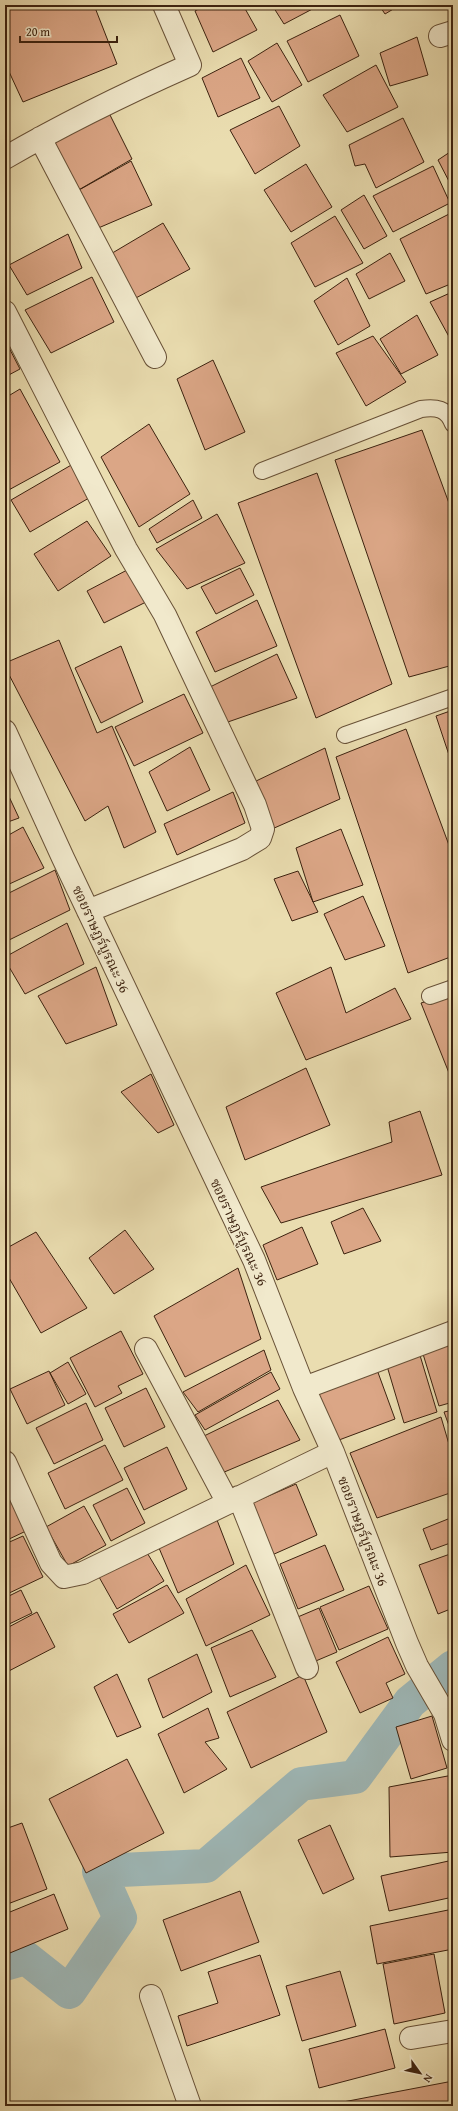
<svg xmlns="http://www.w3.org/2000/svg" width="458" height="2111" viewBox="0 0 458 2111" font-family="'Gentium Book Plus','Noto Serif Thai',serif">
	<style>
		.lines { fill: none; stroke-linecap: round; stroke-linejoin: round }
		.canal { stroke: #9eb8b8; stroke-width: 34 }
		.building { fill: #dba686; stroke: #3c220f }
		.lane-casing { stroke: #685137; stroke-width: 18 }
		.street-casing { stroke: #685137; stroke-width: 24 }
		.lane { stroke: #f1e9cc; stroke-width: 16 }
		.street { stroke: #f1e9cc; stroke-width: 22 }
		.labels { text-anchor: middle; stroke-width: 3; stroke-linejoin: round; paint-order: stroke }
		.street-label { font-size: 14px; fill: #3c220f; stroke: #f1e9cc }
	</style>
	<rect width="100%" height="100%" fill="#eaddb0"/>
	<filter id="stains"><feTurbulence type="fractalNoise" baseFrequency=".005" numOctaves="4"/><feColorMatrix values="0 0 0 0 .2 0 0 0 0 .09 0 0 0 0 .02 0 0 0 .5 -.17"/></filter>
	<radialGradient id="worn" r=".72"><stop offset=".6" stop-color="#630" stop-opacity="0"/><stop offset="1" stop-color="#630" stop-opacity=".3"/></radialGradient>
	<g class="lines">
		<path class="canal" d="M5,1964L26,1958L69,1992L120,1918L99,1871L206,1866L301,1784L355,1777L410,1702L453,1667"/>
	</g>
	<path class="building" d="M5,5H94L117,64L23,102L5,63Z
		M206,5H243L257,30L213,52L195,11Z
		M272,5H320L284,24Z
		M379,5H400L385,14Z
		M340,15L359,56L308,82L287,41Z
		M417,37L428,75L390,86L380,53Z
		M277,43L302,85L272,102L248,61Z
		M241,58L260,98L218,117L202,78Z
		M376,65L398,107L347,132L323,95Z
		M279,106L300,146L255,174L230,130Z
		M109,113L132,159L70,195L44,145Z
		M403,118L424,162L376,188L365,164L355,166L349,145Z
		M453,150V189L438,160Z
		M131,161L152,205L89,232L70,195Z
		M306,164L332,207L291,232L264,190Z
		M433,166L450,203L393,232L373,196Z
		M364,195L387,236L364,249L341,210Z
		M453,212V283L426,294L400,239Z
		M335,216L363,263L315,287L291,243Z
		M163,223L190,269L134,299L109,255Z
		M68,234L82,268L27,295L9,265Z
		M390,253L405,281L369,299L356,274Z
		M92,277L114,322L51,353L25,310Z
		M347,278L370,326L338,345L314,301Z
		M450,293L453,298V344L430,302Z
		M417,315L438,355L401,374L380,339Z
		M373,336L406,382L366,406L336,353Z
		M5,340L20,369L5,377Z
		M213,360L245,432L205,450L177,379Z
		M20,389L60,462L5,492V398Z
		M149,424L190,494L139,527L101,457Z
		M422,430L453,514V665L409,677L335,460Z
		M73,464L89,498L30,532L11,500Z
		M317,473L392,684L316,718L238,503Z
		M193,500L202,518L157,543L149,529Z
		M217,514L245,563L187,589L156,549Z
		M87,521L111,556L58,591L34,554Z
		M240,568L254,595L216,614L201,587Z
		M129,569L146,602L104,623L87,591Z
		M257,600L277,646L215,672L196,632Z
		M59,640L97,733L112,726L156,832L124,848L108,806L85,821L5,667V663Z
		M121,646L143,702L101,723L75,668Z
		M277,654L297,698L225,723L208,688Z
		M184,694L203,733L134,766L115,727Z
		M453,710V767L436,716Z
		M406,729L453,856V956L408,973L336,757Z
		M190,747L210,790L167,811L149,772Z
		M325,748L340,799L272,829L254,782Z
		M5,788L19,818L5,823Z
		M233,792L245,823L177,855L164,824Z
		M23,827L44,868L5,886V837Z
		M341,829L363,885L313,902L296,848Z
		M55,870L70,910L5,942V895Z
		M298,871L318,912L292,921L274,879Z
		M363,896L385,946L345,960L324,914Z
		M67,923L84,964L25,994L5,960V957Z
		M96,967L117,1025L66,1044L38,996Z
		M331,967L346,1013L395,988L411,1019L306,1060L276,993Z
		M453,994V1083L421,1003Z
		M306,1068L330,1125L245,1160L226,1107Z
		M151,1074L174,1125L158,1133L121,1092Z
		M420,1111L442,1175L281,1223L261,1187L392,1142L389,1122Z
		M363,1208L381,1241L344,1254L331,1222Z
		M302,1227L318,1264L277,1280L263,1245Z
		M125,1230L154,1269L114,1294L89,1258Z
		M36,1232L87,1308L41,1333L5,1271V1249Z
		M238,1268L261,1339L185,1377L154,1316Z
		M121,1331L143,1374L118,1386L122,1393L95,1407L70,1358Z
		M453,1342V1402L439,1406L423,1354Z
		M264,1350L271,1370L198,1412L183,1392Z
		M419,1352L437,1412L404,1423L387,1366Z
		M68,1362L86,1394L68,1404L50,1373Z
		M376,1367L395,1419L339,1440L316,1391Z
		M49,1371L65,1405L27,1424L10,1389Z
		M271,1372L280,1389L205,1430L195,1415Z
		M146,1388L165,1427L124,1447L105,1408Z
		M278,1400L300,1440L222,1473L204,1436Z
		M86,1403L103,1440L54,1464L36,1428Z
		M453,1410V1434H452L444,1412Z
		M441,1417L453,1458V1492L377,1518L350,1453Z
		M105,1445L123,1480L65,1509L48,1473Z
		M167,1447L187,1489L144,1510L124,1468Z
		M296,1484L317,1535L272,1555L250,1504Z
		M127,1488L145,1523L111,1541L93,1505Z
		M7,1491L26,1531L5,1541V1492Z
		M84,1506L106,1545L68,1566L46,1527Z
		M453,1517V1542L431,1550L423,1529Z
		M217,1520L234,1564L178,1593L159,1548Z
		M23,1536L43,1577L5,1595V1544Z
		M325,1545L344,1590L298,1609L280,1564Z
		M146,1551L164,1581L117,1609L99,1577Z
		M453,1553V1608L438,1614L419,1565Z
		M246,1565L270,1615L206,1646L186,1599Z
		M167,1585L184,1613L129,1643L113,1614Z
		M369,1586L388,1629L339,1650L320,1607Z
		M21,1590L32,1613L5,1626V1598Z
		M319,1608L337,1652L311,1663L293,1619Z
		M37,1612L55,1647L5,1673V1629Z
		M252,1630L276,1677L230,1697L211,1648Z
		M388,1637L405,1674L386,1683L393,1698L360,1713L336,1662Z
		M197,1654L212,1692L163,1718L148,1679Z
		M117,1674L141,1727L117,1737L94,1687Z
		M303,1675L327,1732L251,1768L227,1712Z
		M208,1708L219,1738L205,1742L227,1769L184,1793L158,1734Z
		M432,1716L447,1768L411,1779L396,1727Z
		M127,1759L164,1833L86,1873L49,1799Z
		M453,1775V1852L390,1857L389,1787Z
		M22,1823L47,1889L5,1905V1829Z
		M330,1825L354,1879L323,1894L298,1840Z
		M453,1860V1897L389,1911L381,1876Z
		M240,1891L259,1942L181,1971L163,1920Z
		M54,1894L68,1929L5,1955V1914Z
		M453,1909V1949L377,1964L370,1926Z
		M434,1954L445,2013L394,2024L383,1964Z
		M260,1955L280,2015L187,2046L178,2016L218,2003L208,1972Z
		M340,1971L356,2026L302,2041L286,1986Z
		M385,2029L395,2068L319,2088L309,2049Z
		M453,2081V2106H344L343,2102Z"/>
	<g class="lines">
		<defs>
			<path id="lane" d="M262,471L421,409C436,407 447,408 453,424
				M345,735L453,697
				M430,996L453,988"/>
			<path id="street" d="M440,36L453,32
				M40,138L155,357
				M5,158C65,123 127,93 190,65L164,5
				M5,312L126,549L165,615L255,805L263,829L260,838L242,849L88,911
				M5,731L63,858L254,1260L304,1388L333,1452L407,1643L417,1666L445,1714L453,1740
				M146,1349L228,1503
				M304,1388L453,1332
				M5,1462L51,1563L64,1577L83,1573L333,1452
				M239,1497L307,1668
				M151,1996L190,2106
				M411,2038L453,2031"/>
		</defs>
		<use href="#lane" class="lane-casing"/>
		<use href="#street" class="street-casing"/>
		<use href="#lane" class="lane"/>
		<use href="#street" class="street"/>
	</g>
	<g class="labels">
		<g class="street-label">
			<text transform="translate(101 939) rotate(65)" y="5">ซอยราษฎร์บูรณะ 36</text>
			<text transform="translate(239 1232) rotate(65)" y="5">ซอยราษฎร์บูรณะ 36</text>
			<text transform="translate(363 1531) rotate(69)" y="5">ซอยราษฎร์บูรณะ 36</text>
		</g>
	</g>
	<rect width="458" height="2111" fill="none" stroke="#eaddb0" stroke-width="20"/>
	<rect x="6" y="6" width="446" height="2099" fill="none" stroke="#3c220f" stroke-width="2"/>
	<rect x="10" y="10" width="438" height="2091" fill="none" stroke="#3c220f"/>
	<g transform="translate(420 2073) rotate(123)" stroke="#f1e9cc" stroke-width="3" paint-order="stroke">
	<path d="M0-3L7 15L0 10L-7 15Z" fill="#3c220f"/>
	<text y="-6" font-size="11" font-weight="bold" text-anchor="middle" fill="#3c220f">N</text>
	</g>
	<path d="M20 36v6h97v-6" fill="none" stroke="#3c220f" stroke-width="2"/>
	<text x="26" y="36" font-size="12" fill="#3c220f" stroke="#f1e9cc" stroke-width="3" paint-order="stroke">20 m</text>
	<rect width="100%" height="100%" filter="url(#stains)"/>
	<rect width="100%" height="100%" fill="url(#worn)"/>
</svg>
